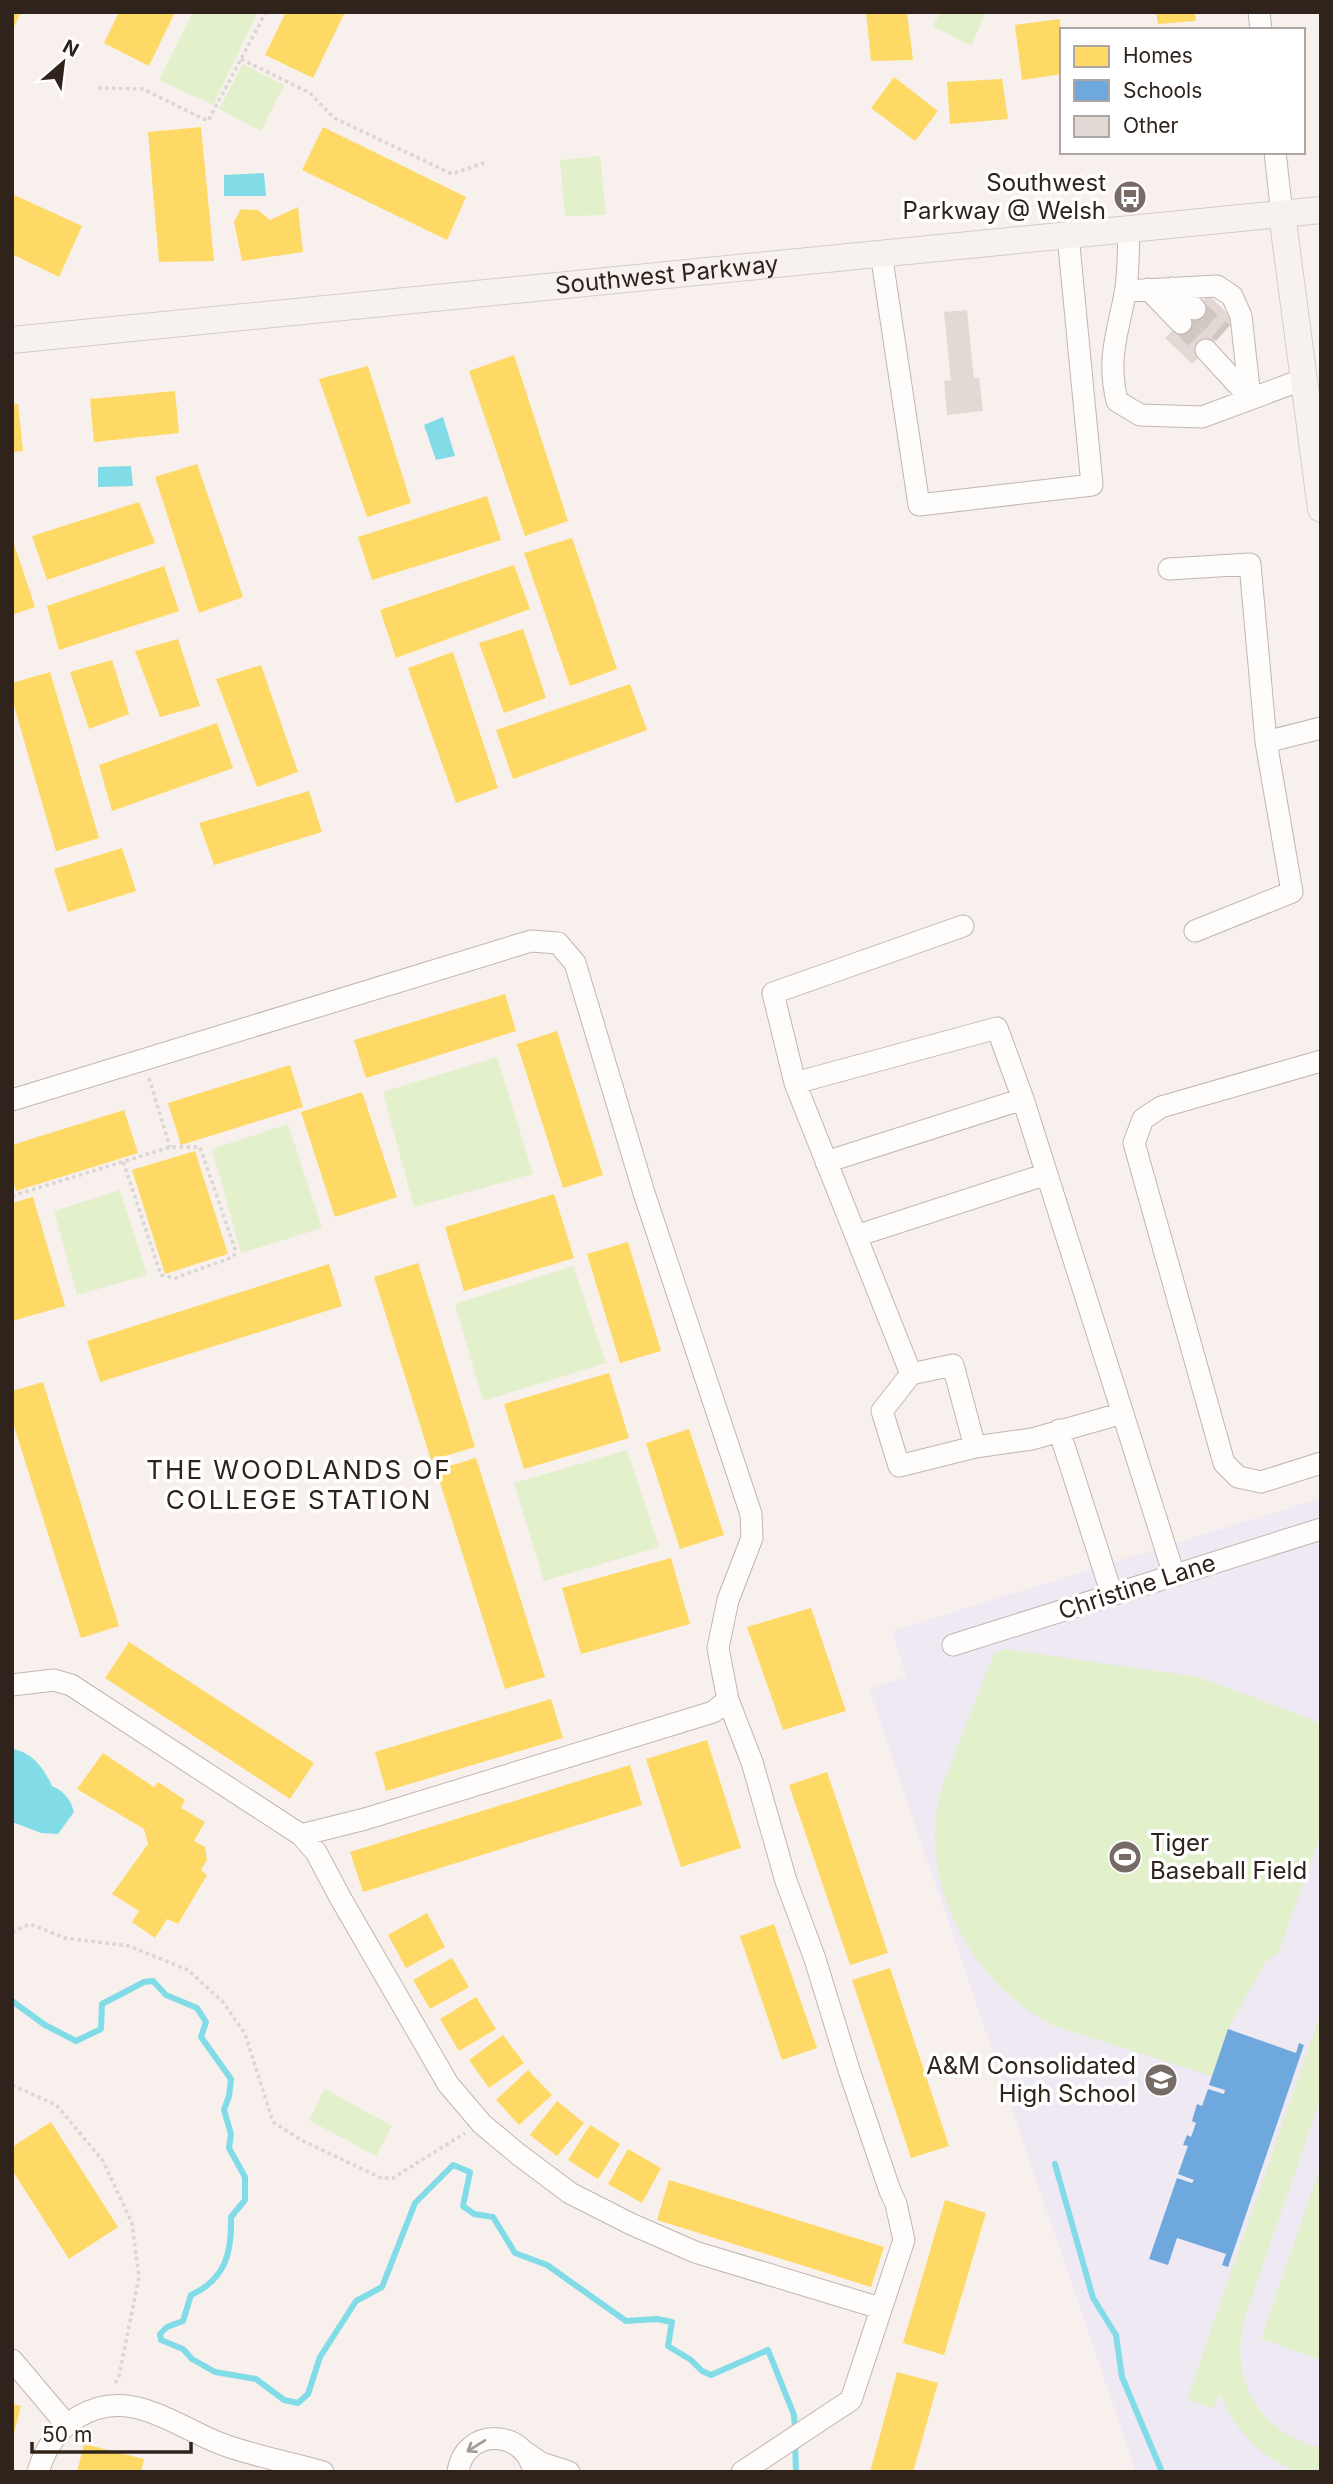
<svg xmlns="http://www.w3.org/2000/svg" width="1333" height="2484" viewBox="0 0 1333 2484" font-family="Inter,sans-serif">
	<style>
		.education { fill: #efe9f4 }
		.green { fill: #e2f0cc }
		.water { fill: #82dce8 }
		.homes { fill: #ffd966 }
		.schools { fill: #6fa8dc }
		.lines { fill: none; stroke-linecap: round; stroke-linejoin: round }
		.stream { stroke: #82dce8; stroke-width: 6 }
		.building { fill: #e3d9d4 }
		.minor-tunnel { stroke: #d0c7c2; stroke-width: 21; stroke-dasharray: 21 10; stroke-linecap: butt }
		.minor-casing { stroke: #c0b6b1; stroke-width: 23 }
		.major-casing { stroke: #d3cdca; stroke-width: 28 }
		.path { stroke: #d9d6d4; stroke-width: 3.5; stroke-dasharray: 3.5 3.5; stroke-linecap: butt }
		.minor { stroke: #fefdfc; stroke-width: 21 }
		.major { stroke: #f7f1ef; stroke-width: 26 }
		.oneway { stroke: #a19b97 }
		.labels { text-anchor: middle; stroke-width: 7; stroke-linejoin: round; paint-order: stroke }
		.poi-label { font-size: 24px; fill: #30231c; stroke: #fff; text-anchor: end }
		.street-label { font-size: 24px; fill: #30231c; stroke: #fff }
		.neighbourhood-label { font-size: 26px; letter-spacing: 2px; fill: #30231c; stroke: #fff }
	</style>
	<rect width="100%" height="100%" fill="#f8f0ec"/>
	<path class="education" d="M1321,1498V2472H1136L869,1689L906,1677L892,1631Z"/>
	<path class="green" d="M193,12H258L213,105L159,80Z
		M940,12H986L971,46L933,26Z
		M243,64L284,85L261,131L219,109Z
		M600,156L606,215L565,216L560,160Z
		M497,1057L533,1174L414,1207L383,1092Z
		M288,1124L322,1228L241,1253L212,1149Z
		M120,1190L147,1275L77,1295L54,1211Z
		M573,1266L606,1363L483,1401L455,1304Z
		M627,1450L659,1547L544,1581L514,1483Z
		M1004,1649L1199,1677L1311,1719L1321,1725V1834L1278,1954L1266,1961L1228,2029L1212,2076L1054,2026C973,1985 917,1884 940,1793C944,1778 952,1763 957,1748C969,1716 982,1685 994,1653Z
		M1321,2012V2097L1245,2317C1228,2379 1259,2433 1321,2448V2472C1314,2472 1306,2473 1299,2471C1262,2461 1233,2428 1220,2393L1213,2409L1187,2399Z
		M325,2089L392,2126L376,2156L309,2120Z
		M1321,2165V2360L1261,2339Z"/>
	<path class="water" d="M264,173L266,196H224V175Z
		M443,417L455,456L436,460L424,425Z
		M131,466L133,486L98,487V467Z
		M12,1749C33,1752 44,1769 52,1786C64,1791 71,1800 74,1812L58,1834L41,1833L12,1822Z"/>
	<path class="homes" d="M12,12H21L12,31Z
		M119,12H175L149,66L104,43Z
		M286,12H345L313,78L265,55Z
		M866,12H907L913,60L871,61Z
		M1156,12H1195L1196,21L1158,24Z
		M1060,19L1062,74L1022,80L1015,25Z
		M894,77L938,111L915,141L871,108Z
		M1002,79L1008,119L950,124L947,82Z
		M201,127L214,261L159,262L148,132Z
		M323,127L466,197L447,240L302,170Z
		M12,194L82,226L59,277L12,254Z
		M298,207L303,252L242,261L234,222L241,209L258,210L270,220Z
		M514,355L568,521L525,536L469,371Z
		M368,366L411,503L367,517L319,379Z
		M175,391L179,433L94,442L90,399Z
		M18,404L23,451L12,452V405Z
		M197,464L243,597L199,613L155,477Z
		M487,496L501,540L372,580L358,537Z
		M139,502L155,543L47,580L32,536Z
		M12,538L35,607L12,615Z
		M572,538L617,669L570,686L524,553Z
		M514,565L530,609L396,658L380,610Z
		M164,566L179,611L59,650L47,606Z
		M523,629L546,698L504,713L479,643Z
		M178,639L200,706L160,717L135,651Z
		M453,652L498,788L456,803L408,668Z
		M112,660L129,714L89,729L70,672Z
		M261,665L298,772L257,787L216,679Z
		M50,672L99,838L56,851L12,699V683Z
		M630,684L647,730L513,779L496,730Z
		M217,723L233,768L112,811L99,765Z
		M309,791L322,832L214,865L199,823Z
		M122,848L136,891L68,912L54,869Z
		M505,994L516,1031L366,1078L354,1040Z
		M557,1031L603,1175L563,1188L517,1044Z
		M290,1065L303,1107L181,1145L168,1103Z
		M362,1092L397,1197L335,1217L301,1112Z
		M124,1110L138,1153L16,1191L12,1179V1145Z
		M195,1151L228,1254L165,1274L132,1170Z
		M554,1194L574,1258L464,1291L445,1227Z
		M33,1197L65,1306L12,1321V1203Z
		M628,1242L661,1351L620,1363L587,1254Z
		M418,1263L475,1447L431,1460L374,1277Z
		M329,1264L342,1306L100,1382L87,1341Z
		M609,1373L629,1438L524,1469L504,1404Z
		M43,1382L119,1626L81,1638L12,1420V1391Z
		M689,1429L724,1535L680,1549L646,1443Z
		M476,1458L545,1677L505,1689L436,1470Z
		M671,1558L690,1624L581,1654L562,1588Z
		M811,1608L846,1711L783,1730L747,1627Z
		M129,1642L314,1763L290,1799L105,1678Z
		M551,1699L563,1738L386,1791L375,1752Z
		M707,1740L741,1848L681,1867L646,1759Z
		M103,1753L154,1787L158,1782L185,1800L181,1808L205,1822L194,1841L205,1847L207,1860L201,1870L207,1875L178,1924L167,1919L155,1938L132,1922L139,1911L112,1894L148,1844L144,1829L77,1789Z
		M630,1765L642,1805L363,1892L350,1852Z
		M827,1772L888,1953L850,1965L789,1785Z
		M427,1913L445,1947L406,1968L388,1935Z
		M774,1924L817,2048L782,2060L740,1936Z
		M452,1958L469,1987L430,2009L413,1980Z
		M890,1968L949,2146L911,2158L852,1980Z
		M476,1997L496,2029L459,2051L440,2019Z
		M503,2035L524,2063L489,2088L469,2060Z
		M528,2070L552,2095L519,2125L496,2100Z
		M557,2101L584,2123L557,2156L530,2135Z
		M51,2122L118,2227L69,2259L12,2170V2147Z
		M590,2125L620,2144L598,2179L568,2160Z
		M628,2149L661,2168L642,2203L608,2184Z
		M669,2180L884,2247L871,2287L657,2220Z
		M945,2200L986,2213L944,2355L903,2343Z
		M897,2372L938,2383L913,2472H870Z
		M12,2404L21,2406L13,2437H12Z
		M84,2444L144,2459L141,2472H77Z"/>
	<path class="schools" d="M1228,2029L1296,2053L1299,2043L1304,2045L1228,2267L1222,2265L1226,2254L1177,2238L1168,2265L1149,2259L1177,2178L1192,2183L1194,2180L1178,2174L1188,2146L1183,2145L1187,2135L1191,2137L1196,2123L1192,2121L1197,2104L1202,2106L1208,2089L1224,2094L1225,2090L1209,2085Z"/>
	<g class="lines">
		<path class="stream" d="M12,2001L45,2025L76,2041L101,2029L102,2004L144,1982L153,1981L166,1995L197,2008L206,2022L201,2037L231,2079L229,2096L224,2110L231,2134L229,2148L245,2177V2200L231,2217C232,2252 226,2279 191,2295L183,2321L167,2327L160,2334L161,2340L183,2349L192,2359L215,2372L256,2379L284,2400L298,2403L308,2394L320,2357L356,2301L382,2287L415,2203L453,2165L470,2172L463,2206L474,2214L493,2217L515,2253L547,2265L626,2321L657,2319L672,2322L668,2346L691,2360L702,2371L711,2375L768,2350L794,2415L795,2431
			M1055,2164L1093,2298L1116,2335L1122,2377L1162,2472
			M795,2442L796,2472"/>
	</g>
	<path class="building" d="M1209,295L1235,321L1192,364L1165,338Z
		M967,310L974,378H979L983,411L947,415L944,381L951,380L944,312Z"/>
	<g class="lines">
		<path class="minor-tunnel" d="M1195,309L1223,333
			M1181,323L1206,350"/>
		<defs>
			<path id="minor" d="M1259,12L1261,30
				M1275,152L1282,214
				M1129,229C1128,250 1129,273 1125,294C1117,336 1107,358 1117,401L1140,415L1202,417L1304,379
				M881,253L919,505L1092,485L1068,235
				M1172,288L1195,309
				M1148,289L1181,323
				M1126,291L1217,286L1232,296L1241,316L1250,398
				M1206,350L1250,398
				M1169,569L1250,564L1266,742
				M1195,931L1292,892L1266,742L1321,728
				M1321,1061L1161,1107L1143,1119L1134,1143L1224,1463L1238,1477L1261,1482L1321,1463
				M795,1083L773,993L963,926
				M12,1100L531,941L558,943L575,963L644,1193L751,1514L752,1538L728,1600L718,1648L728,1700L752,1762L786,1881L815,1959L849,2070L890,2191L896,2204L904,2240L851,2400L742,2472
				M826,1162L1023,1099
				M856,1236L1047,1174
				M911,1374L882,1411L899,1466L975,1447
				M1123,1413L1032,1439L975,1447L953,1365L911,1374L795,1083L997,1028L1023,1099L1174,1575
				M1059,1430L1112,1595
				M953,1645L1321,1529
				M12,1685L54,1680L71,1685L301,1835L316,1852L341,1899L448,2084L482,2124L518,2154L570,2193L631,2224L695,2252L880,2308
				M301,1835L365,1819L713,1712L728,1700
				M12,2360L66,2424
				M527,2453L541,2463L569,2472
				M38,2472C52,2424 95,2394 145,2410C171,2418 194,2433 219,2443C252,2456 289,2462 323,2472
				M458,2472C464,2427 525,2428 534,2472"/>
			<g id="major">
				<path d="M1282,214L1321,509"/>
				<path id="s1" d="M12,340L1321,210"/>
			</g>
		</defs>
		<use href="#minor" class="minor-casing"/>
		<use href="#major" class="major-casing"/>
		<path class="path" d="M241,59L310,93L334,118L452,174L484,163
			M98,88L143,89L208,121L266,12
			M149,1078L170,1147
			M12,1196L170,1147H200L236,1252L233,1257L175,1278L161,1275L123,1161
			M12,1932L30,1924L65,1938L129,1946L188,1970L223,2002L245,2034L273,2122L301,2140L381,2178H393L465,2133
			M12,2085L56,2105L64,2114L103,2161L132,2223L139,2277L119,2376L114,2386"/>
		<use href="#minor" class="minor"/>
		<use href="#major" class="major"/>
	</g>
	<defs><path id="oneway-shaft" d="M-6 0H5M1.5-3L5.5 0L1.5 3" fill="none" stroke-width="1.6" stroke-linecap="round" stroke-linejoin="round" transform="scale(1.75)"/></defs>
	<use class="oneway" href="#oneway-shaft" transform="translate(476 2446) rotate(148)"/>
	<defs>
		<symbol id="bus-disc" viewBox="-11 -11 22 22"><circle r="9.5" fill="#766b65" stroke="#fff"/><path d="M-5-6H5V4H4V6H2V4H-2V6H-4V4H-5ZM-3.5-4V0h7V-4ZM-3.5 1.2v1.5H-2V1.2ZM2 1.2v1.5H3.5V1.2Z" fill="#fff"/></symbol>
		<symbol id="stadium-disc" viewBox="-11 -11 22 22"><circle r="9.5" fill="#766b65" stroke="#fff"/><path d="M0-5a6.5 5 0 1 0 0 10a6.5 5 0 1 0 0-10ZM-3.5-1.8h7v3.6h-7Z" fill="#fff"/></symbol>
		<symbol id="school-disc" viewBox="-11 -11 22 22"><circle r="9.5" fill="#766b65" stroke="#fff"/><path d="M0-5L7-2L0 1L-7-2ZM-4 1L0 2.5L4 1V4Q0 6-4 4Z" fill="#fff"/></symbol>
	</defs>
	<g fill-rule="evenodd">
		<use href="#bus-disc" x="1111" y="178" width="38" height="38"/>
		<use href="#stadium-disc" x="1106" y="1838" width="38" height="38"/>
		<use href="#school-disc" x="1142" y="2061" width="38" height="38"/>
	</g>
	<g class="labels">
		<g class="poi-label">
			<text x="1106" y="191">Southwest<tspan x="1106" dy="28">Parkway @ Welsh</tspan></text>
			<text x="1150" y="1851" text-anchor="start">Tiger<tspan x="1150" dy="28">Baseball Field</tspan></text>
			<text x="1136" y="2074">A&amp;M Consolidated<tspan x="1136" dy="28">High School</tspan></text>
		</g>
		<g class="street-label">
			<text dy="8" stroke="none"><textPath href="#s1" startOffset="658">Southwest Parkway</textPath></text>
			<text transform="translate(1137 1587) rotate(-18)" y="8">Christine Lane</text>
		</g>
		<g class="neighbourhood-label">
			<text x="299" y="1479">THE WOODLANDS OF<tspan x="299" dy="30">COLLEGE STATION</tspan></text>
		</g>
	</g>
	<rect width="1333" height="2484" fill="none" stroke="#30231c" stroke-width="28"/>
	<rect x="1060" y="28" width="245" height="126" fill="#ffffff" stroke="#aca7a4" stroke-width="2"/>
	<rect x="1074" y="46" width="35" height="21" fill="#ffd966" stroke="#aca7a4" stroke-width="2"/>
	<text x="1123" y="63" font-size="21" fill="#30231c">Homes</text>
	<rect x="1074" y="80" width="35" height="21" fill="#6fa8dc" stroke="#aca7a4" stroke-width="2"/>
	<text x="1123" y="98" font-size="21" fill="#30231c">Schools</text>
	<rect x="1074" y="116" width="35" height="21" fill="#e3d9d4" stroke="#aca7a4" stroke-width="2"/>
	<text x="1123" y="133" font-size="21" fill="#30231c">Other</text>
	<g transform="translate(63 63) rotate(28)" stroke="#ffffff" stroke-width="5" paint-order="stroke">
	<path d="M0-5L12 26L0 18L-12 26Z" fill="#30231c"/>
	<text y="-10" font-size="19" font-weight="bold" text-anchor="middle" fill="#30231c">N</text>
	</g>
	<path d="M32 2442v10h159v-10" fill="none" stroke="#30231c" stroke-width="3.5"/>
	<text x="42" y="2442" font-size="21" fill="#30231c" stroke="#ffffff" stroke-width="5" paint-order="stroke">50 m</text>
</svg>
